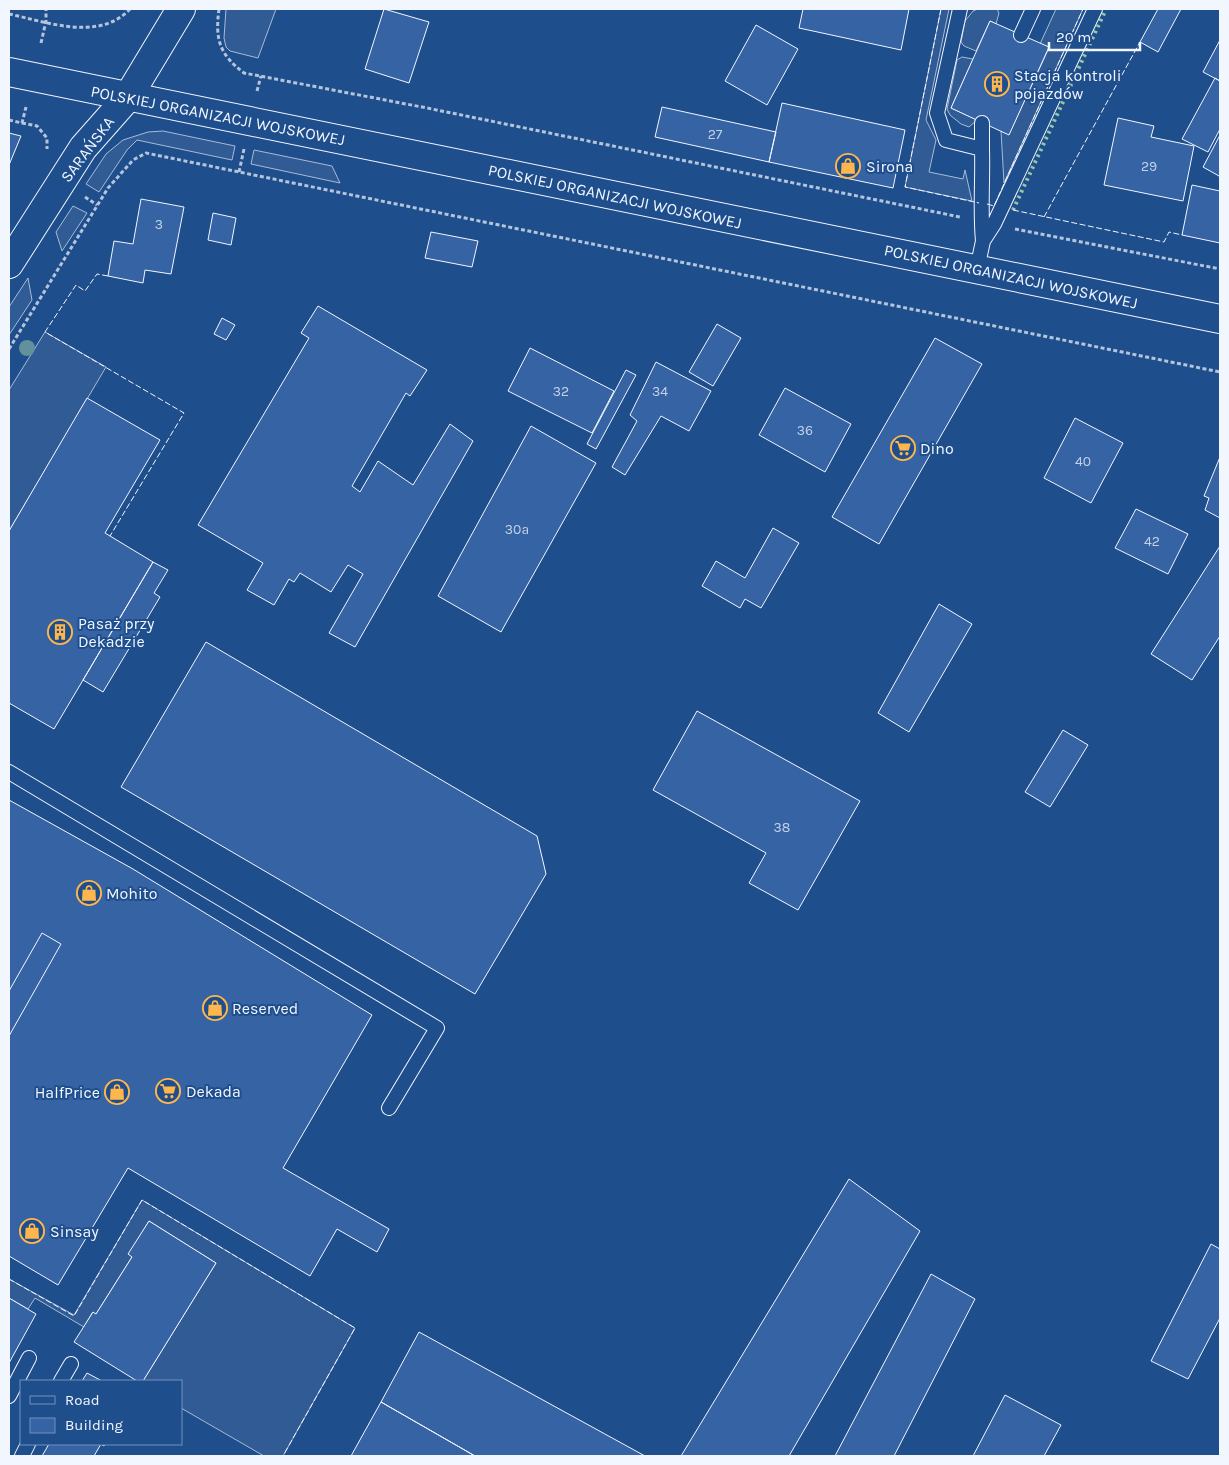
<svg xmlns="http://www.w3.org/2000/svg" width="1229" height="1465" viewBox="0 0 1229 1465" font-family="Karla,sans-serif">
	<style>
		.built { fill: #305b95; stroke: #a8bbd7 }
		.building { fill: #3563a3; stroke: #f2f6ff }
		.lines { fill: none; stroke-linecap: round; stroke-linejoin: round }
		.service-casing { stroke: #f2f6ff; stroke-width: 16 }
		.minor-casing { stroke: #f2f6ff; stroke-width: 30 }
		.secondary-casing { stroke: #f2f6ff; stroke-width: 30 }
		.path { stroke: #b3c4dc; stroke-width: 3; stroke-dasharray: 4 2.5; stroke-linecap: butt }
		.service { stroke: #1f4e8c; stroke-width: 14 }
		.minor { stroke: #1f4e8c; stroke-width: 28 }
		.secondary { stroke: #1f4e8c; stroke-width: 28 }
		.hedge { stroke: #97c8a6; stroke-width: 4; stroke-dasharray: 2.5 4; stroke-linecap: butt }
		.fence { stroke: #f2f6ff; stroke-width: 1; stroke-dasharray: 6 2.5; stroke-linecap: butt }
		.tree { fill: #61919a }
		.labels { text-anchor: middle; stroke-width: 4; stroke-linejoin: round; paint-order: stroke }
		.number-label { font-size: 14px; fill: #c3d1e8 }
		.poi-label { font-size: 16px; fill: #f2f6ff; stroke: #1f4e8c; text-anchor: start }
		.street-label { font-size: 16px; fill: #f2f6ff; stroke: #1f4e8c }
	</style>
	<rect width="100%" height="100%" fill="#1f4e8c"/>
	<path class="built" d="M226,9H276L258,58L230,51L226,47L224,38Z
		M941,9H949L926,120L936,140L929,172L963,179L965,170L972,201L905,187Z
		M978,9H997L999,13L996,24L990,21L976,51L964,46L961,42L965,21L973,11Z
		M1056,9H1083L1004,183L1001,131L1009,134L1049,48L1040,44Z
		M962,57L973,59L951,108L977,120L969,127L961,124L950,115L947,109L957,60Z
		M163,131L235,146L232,160L137,140L127,150L99,192L86,184L106,154L123,140L148,132Z
		M254,150L332,166L340,183L251,164Z
		M73,206L87,213L62,251L56,232Z
		M28,278L32,300L9,335V307Z
		M45,332L106,367L9,531V390Z
		M142,1200L355,1328L283,1456H264L181,1408V1381H143L216,1263L149,1221L129,1254L132,1257L96,1314L92,1313L84,1327L35,1298L28,1309L9,1298V1279L74,1315Z"/>
	<path class="building" d="M384,9L429,22L409,83L365,69Z
		M803,9H909L901,50L799,28Z
		M1158,9H1181L1158,52L1140,42Z
		M990,21L1049,47L1009,135L951,108Z
		M756,25L798,49L767,105L725,81Z
		M1220,40V81L1203,72Z
		M1215,78L1220,81V129L1208,152L1182,139Z
		M782,103L905,130L893,188L769,162Z
		M662,107L776,132L769,162L655,137Z
		M1118,118L1154,126L1151,137L1194,146L1183,201L1104,185Z
		M9,133L21,136L9,165Z
		M1220,135V174L1219,176L1203,167Z
		M1192,185L1220,191V243L1182,235Z
		M141,199L184,207L171,274L145,270L143,283L108,276L114,241L133,244Z
		M213,213L236,218L231,245L208,240Z
		M431,232L478,241L472,267L425,258Z
		M318,306L427,370L410,396L406,393L352,486L360,492L378,461L413,485L450,424L473,441L355,647L329,633L363,574L348,565L331,592L300,573L294,582L289,579L274,605L247,590L263,563L198,525L309,338L301,333Z
		M222,318L235,325L226,340L214,334Z
		M717,324L741,338L713,386L689,372Z
		M935,338L982,364L879,544L832,517Z
		M530,348L614,391L592,433L508,391Z
		M656,362L711,391L689,431L661,416L625,475L612,467L637,421L630,415Z
		M626,370L636,375L596,449L587,444Z
		M785,388L851,424L825,472L759,435Z
		M87,398L160,440L105,533L153,562L54,729L9,703V531Z
		M1075,418L1123,443L1091,503L1044,478Z
		M531,426L596,463L501,632L438,596Z
		M1220,457V518L1205,510L1209,498L1204,496Z
		M1136,509L1188,534L1168,574L1115,548Z
		M773,528L799,543L761,608L745,599L740,608L702,586L716,561L745,578Z
		M1220,546V636L1192,680L1151,654Z
		M153,562L168,570L154,593L160,597L103,692L83,680Z
		M939,604L972,624L909,732L878,713Z
		M206,642L537,836L546,874L475,994L121,787Z
		M697,711L860,801L798,910L749,883L766,853L653,790Z
		M1063,730L1088,745L1050,807L1025,792Z
		M9,800L133,869L372,1015L283,1168L389,1229L377,1252L337,1229L310,1276L128,1168L58,1285L9,1256Z
		M42,933L61,944L9,1036V991Z
		M849,1179L920,1231L789,1456H681Z
		M149,1221L216,1263L143,1381H137L74,1342L93,1312L96,1314L132,1257L128,1254Z
		M1211,1244L1220,1249V1318L1188,1379L1151,1361Z
		M931,1274L975,1299L894,1456H835Z
		M9,1298L36,1314L9,1363Z
		M419,1332L645,1456H475L381,1402Z
		M87,1373L102,1381H82Z
		M1005,1395L1061,1425L1044,1456H973Z
		M381,1402L475,1456H351Z
		M49,1444H105L104,1446L101,1444L94,1456H42Z"/>
	<g class="lines">
		<defs>
			<path id="service" d="M960,9L937,113L946,140L982,149C983,180 980,211 983,241
				M1021,35L1033,9
				M982,123V149
				M977,269L983,241L994,224L1095,9
				M9,772L437,1028L389,1108
				M61,1381L71,1364
				M9,1396L29,1358
				M22,1456L28,1444"/>
			<path id="minor" d="M9,264L83,148L128,97L181,9"/>
			<path id="secondary" d="M9,72L1220,319"/>
		</defs>
		<use href="#service" class="service-casing"/>
		<use href="#minor" class="minor-casing"/>
		<use href="#secondary" class="secondary-casing"/>
		<path class="path" d="M219,9C215,39 219,54 244,73L427,108L960,217
			M9,14C47,22 99,42 130,9
			M41,43L46,21V9
			M257,91L261,76
			M9,120L22,123L26,107
			M22,123L37,126L47,138V149
			M239,172L244,149
			M85,197L97,205
			M1015,229L1220,269
			M9,349L108,188L133,160L146,153L1220,372"/>
		<use href="#service" class="service"/>
		<use href="#minor" class="minor"/>
		<use href="#secondary" class="secondary"/>
		<path class="hedge" d="M1013,210L1106,9"/>
		<path class="fence" d="M941,9L905,187L979,203
			M987,204L994,206L1083,9
			M1013,210L1164,242L1169,232L1182,235
			M1044,217L1140,42
			M108,276L97,274L85,291L76,285L45,332L184,413L110,536
			M9,1279L74,1316L142,1200L355,1328L283,1456"/>
	</g>
	<circle class="tree" cx="27" cy="348" r="8"/>
	<defs>
		<symbol id="building-ring" viewBox="-11 -11 22 22"><circle r="9.5" fill="#1f4e8c" stroke="#ffb74d" stroke-width="1.5"/><path d="M-4-6H4V6H1V3H-1V6H-4ZM-2.5-4.3h1.7v1.8h-1.7ZM.8-4.3h1.7v1.8H.8ZM-2.5-1h1.7V.8h-1.7ZM.8-1h1.7V.8H.8Z" fill="#ffb74d"/></symbol>
		<symbol id="shop-ring" viewBox="-11 -11 22 22"><circle r="9.5" fill="#1f4e8c" stroke="#ffb74d" stroke-width="1.5"/><path d="M-5-2.5h2.3a2.7 3.5 0 0 1 5.4 0H5L5.5 6h-11ZM-1.5-2.5h3a1.5 2.3 0 0 0-3 0Z" fill="#ffb74d"/></symbol>
		<symbol id="supermarket-ring" viewBox="-11 -11 22 22"><circle r="9.5" fill="#1f4e8c" stroke="#ffb74d" stroke-width="1.5"/><path d="M-6-5.5h2.5l.6 2H6L4.5 2H-2.5L-4.4-4H-6ZM-1.5 3.2a1.3 1.3 0 1 0 .1 0ZM3 3.2a1.3 1.3 0 1 0 .1 0Z" fill="#ffb74d"/></symbol>
	</defs>
	<g fill-rule="evenodd">
		<use href="#building-ring" x="983" y="70" width="28" height="28"/>
		<use href="#shop-ring" x="834" y="152" width="28" height="28"/>
		<use href="#supermarket-ring" x="889" y="434" width="28" height="28"/>
		<use href="#building-ring" x="46" y="618" width="28" height="28"/>
		<use href="#shop-ring" x="75" y="879" width="28" height="28"/>
		<use href="#shop-ring" x="201" y="994" width="28" height="28"/>
		<use href="#supermarket-ring" x="154" y="1077" width="28" height="28"/>
		<use href="#shop-ring" x="103" y="1078" width="28" height="28"/>
		<use href="#shop-ring" x="18" y="1217" width="28" height="28"/>
	</g>
	<g class="labels">
		<g class="number-label">
			<text x="715" y="139">27</text>
			<text x="1149" y="171">29</text>
			<text x="159" y="229">3</text>
			<text x="561" y="396">32</text>
			<text x="660" y="396">34</text>
			<text x="805" y="435">36</text>
			<text x="1083" y="466">40</text>
			<text x="517" y="534">30a</text>
			<text x="1152" y="546">42</text>
			<text x="782" y="832">38</text>
		</g>
		<g class="poi-label">
			<text x="1014" y="81">Stacja kontroli<tspan x="1014" dy="18">pojazdów</tspan></text>
			<text x="866" y="172">Sirona</text>
			<text x="920" y="454">Dino</text>
			<text x="78" y="629">Pasaż przy<tspan x="78" dy="18">Dekadzie</tspan></text>
			<text x="106" y="899">Mohito</text>
			<text x="232" y="1014">Reserved</text>
			<text x="186" y="1097">Dekada</text>
			<text x="100" y="1098" text-anchor="end">HalfPrice</text>
			<text x="50" y="1237">Sinsay</text>
		</g>
		<g class="street-label">
			<text transform="translate(218 115) rotate(11)" y="6">POLSKIEJ ORGANIZACJI WOJSKOWEJ</text>
			<text transform="translate(87 149) rotate(-53)" y="6">SARAŃSKA</text>
			<text transform="translate(615 196) rotate(12)" y="6">POLSKIEJ ORGANIZACJI WOJSKOWEJ</text>
			<text transform="translate(1011 276) rotate(12)" y="6">POLSKIEJ ORGANIZACJI WOJSKOWEJ</text>
		</g>
	</g>
	<rect width="1229" height="1465" fill="none" stroke="#f2f6ff" stroke-width="20"/>
	<rect x="20" y="1380" width="162" height="65" fill="#1f4e8c" stroke="#7391ba"/>
	<rect x="30" y="1396" width="25" height="8" fill="#1f4e8c" stroke="#7391ba"/>
	<text x="65" y="1405" font-size="15" fill="#f2f6ff">Road</text>
	<rect x="30" y="1418" width="25" height="15" fill="#3563a3" stroke="#7391ba"/>
	<text x="65" y="1430" font-size="15" fill="#f2f6ff">Building</text>
	<path d="M1049 42v8h91v-8" fill="none" stroke="#f2f6ff" stroke-width="2.5"/>
	<text x="1056" y="42" font-size="15" fill="#f2f6ff" stroke="#1f4e8c" stroke-width="4" paint-order="stroke">20 m</text>
</svg>
